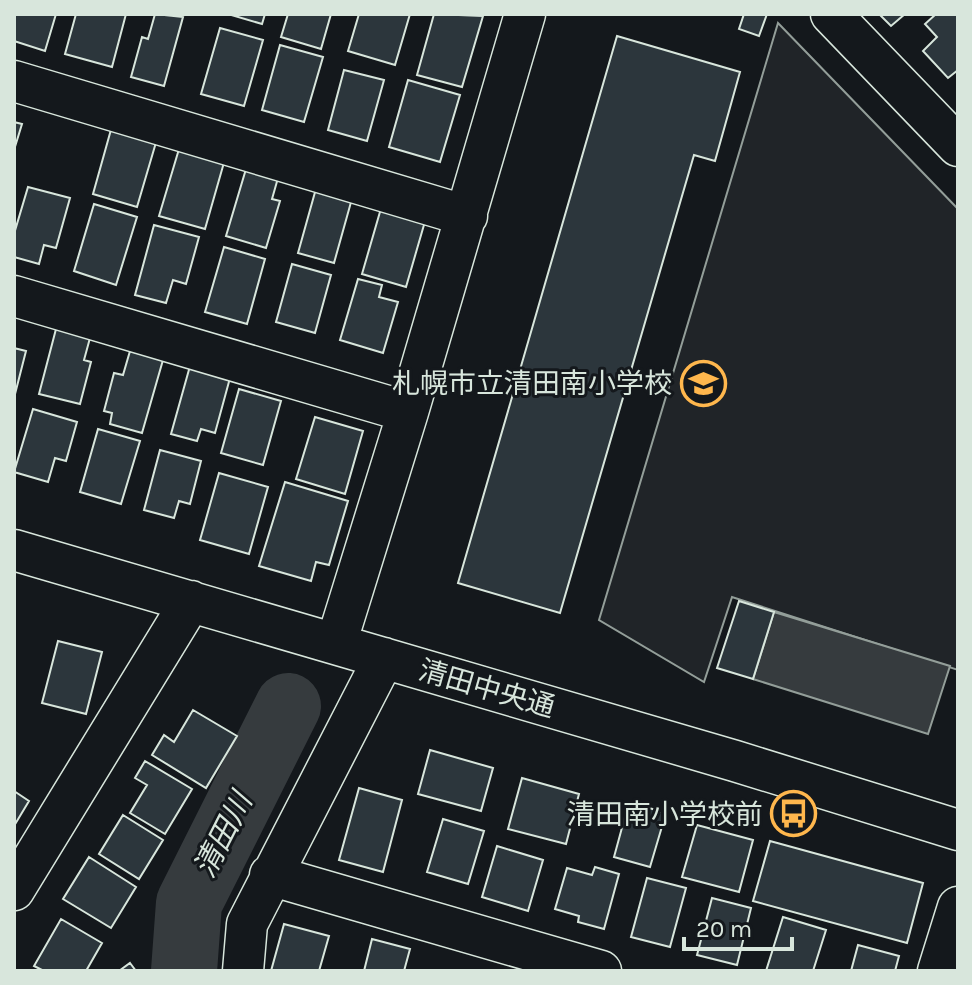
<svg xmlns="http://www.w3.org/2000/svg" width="972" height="985" viewBox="0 0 972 985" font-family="Karla,'Noto Sans JP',sans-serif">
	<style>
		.green { fill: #202428; stroke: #939e99; stroke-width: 2 }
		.water { fill: #363b3e; stroke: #939e99; stroke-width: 2 }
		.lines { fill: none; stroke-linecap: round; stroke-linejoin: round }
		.river { stroke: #363b3e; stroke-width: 66 }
		.building { fill: #2c363c; stroke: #d8e6dc; stroke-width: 2 }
		.minor-casing { stroke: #d8e6dc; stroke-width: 43 }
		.minor { stroke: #14181c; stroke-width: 40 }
		.labels { text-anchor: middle; stroke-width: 6; stroke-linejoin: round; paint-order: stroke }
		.poi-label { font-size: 28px; fill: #d8e6dc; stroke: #14181c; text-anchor: end }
		.street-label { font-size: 28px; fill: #d8e6dc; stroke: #14181c }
		.water-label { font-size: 30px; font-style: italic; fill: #d8e6dc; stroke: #14181c }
	</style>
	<rect width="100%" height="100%" fill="#14181c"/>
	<path class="green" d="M778,23L958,209V670L732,597L704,682L599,620Z"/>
	<path class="water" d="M774,612L950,666L928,734L753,679Z"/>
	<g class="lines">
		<path class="river" d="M184,971L189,903L288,706"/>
	</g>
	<path class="building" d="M14,14H56L45,51L14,41Z
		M76,14H126L112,67L65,54Z
		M155,14L183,17L164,86L131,77L142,37L148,39Z
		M228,14H265L262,24Z
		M288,14H331L321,49L281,37Z
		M359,14H410L395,65L348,51Z
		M434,14L483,16L462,87L417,75Z
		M744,14H767L759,36L739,29Z
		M879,14H905L891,26Z
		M936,14H958V70L948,78L923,51L937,37L925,24Z
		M220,28L263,40L244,106L201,94Z
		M617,36L740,72L715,161L694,155L560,613L458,583Z
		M280,45L323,57L304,122L262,110Z
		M344,70L384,80L367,141L328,130Z
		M408,80L460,95L440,162L389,147Z
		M14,122L22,124L14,150Z
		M112,126L157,139L137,207L93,194Z
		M179,149L227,152L205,229L159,216Z
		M246,169L278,178L272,199L280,201L266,248L226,236Z
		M317,185L353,195L334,263L298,253Z
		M28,187L70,198L56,248L44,245L39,264L14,257V234Z
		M384,198L428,211L406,287L362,274Z
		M94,204L137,217L116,285L74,271Z
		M154,225L199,237L186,284L173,280L166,303L135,295Z
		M224,247L265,259L247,324L205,312Z
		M292,264L331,275L315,333L276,322Z
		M358,279L382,285L379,297L398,302L383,353L340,340Z
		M56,329L90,338L84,360L91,362L80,404L39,394Z
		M14,348L26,351L14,398Z
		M130,351L163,360L142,433L110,424L112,413L104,411L114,373L123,375Z
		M190,366L230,378L215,433L201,429L197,441L171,434Z
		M239,389L281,401L263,465L221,453Z
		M33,409L77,422L66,461L55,458L48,482L14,472Z
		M315,417L363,431L345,494L296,479Z
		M98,429L140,441L121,504L80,492Z
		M160,450L201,461L190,504L179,501L174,518L144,510Z
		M219,473L268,487L249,554L200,540Z
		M285,482L348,501L329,565L316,562L311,581L259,566Z
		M739,601L774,612L753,679L717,668Z
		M58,641L102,652L86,714L42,703Z
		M193,710L237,736L206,788L152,755L164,735L174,742Z
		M430,750L493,768L481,811L418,794Z
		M145,761L192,789L165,834L130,813L147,785L135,778Z
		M522,778L579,794L566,844L508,829Z
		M359,788L402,800L383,872L339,860Z
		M14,791L29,801L14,826Z
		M629,802L666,813L650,867L614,857Z
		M123,815L163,840L139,879L99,854Z
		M443,819L484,831L468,884L427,872Z
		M697,825L753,840L739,892L682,877Z
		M770,841L923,883L907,943L753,901Z
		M497,846L543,860L528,911L482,897Z
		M89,857L136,887L111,928L63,899Z
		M595,867L619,874L604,929L578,922L579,916L555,909L567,868L592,875Z
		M647,878L686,888L670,947L631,937Z
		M712,898L751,908L737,965L697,955Z
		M783,917L826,930L813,971H766Z
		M61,919L102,943L86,971H44L34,966Z
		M284,924L329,936L319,971H271Z
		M372,939L410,949L404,971H364Z
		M858,945L899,956L895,971H851Z
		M130,963L136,971H119Z"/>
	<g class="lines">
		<defs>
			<path id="minor" d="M831,14L958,146
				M14,81L467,216
				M14,296L408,412
				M14,550L735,761L958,830
				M336,644L408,412L525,14
				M270,875L601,971
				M14,890L191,601
				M243,971L247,924L384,658
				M938,971L958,907"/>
		</defs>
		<use href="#minor" class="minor-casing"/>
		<use href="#minor" class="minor"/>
	</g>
	<defs>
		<symbol id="school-ring" viewBox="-11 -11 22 22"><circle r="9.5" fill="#14181c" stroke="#ffb74d" stroke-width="1.5"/><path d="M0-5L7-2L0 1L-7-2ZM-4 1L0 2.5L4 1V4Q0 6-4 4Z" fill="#ffb74d"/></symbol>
		<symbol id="bus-ring" viewBox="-11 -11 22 22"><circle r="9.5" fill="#14181c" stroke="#ffb74d" stroke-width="1.5"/><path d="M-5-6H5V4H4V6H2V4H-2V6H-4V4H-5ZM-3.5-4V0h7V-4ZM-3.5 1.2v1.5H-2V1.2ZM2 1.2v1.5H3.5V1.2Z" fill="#ffb74d"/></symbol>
	</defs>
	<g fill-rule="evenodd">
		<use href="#school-ring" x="678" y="358" width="51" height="51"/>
		<use href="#bus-ring" x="768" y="788" width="51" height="51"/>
	</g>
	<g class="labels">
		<g class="poi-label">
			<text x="672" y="393">札幌市立清田南小学校</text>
			<text x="763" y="824">清田南小学校前</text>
		</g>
		<g class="street-label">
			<text transform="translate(487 688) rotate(16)" y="10">清田中央通</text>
		</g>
		<g class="water-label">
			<text transform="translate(223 835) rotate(-63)" y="10">清田川</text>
		</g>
	</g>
	<rect width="972" height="985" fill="none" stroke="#d8e6dc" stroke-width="32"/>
	<path d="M684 937v12h108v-12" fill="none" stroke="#d8e6dc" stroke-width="4"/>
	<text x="696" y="937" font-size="24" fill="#d8e6dc" stroke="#14181c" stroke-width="6" paint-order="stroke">20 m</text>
</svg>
